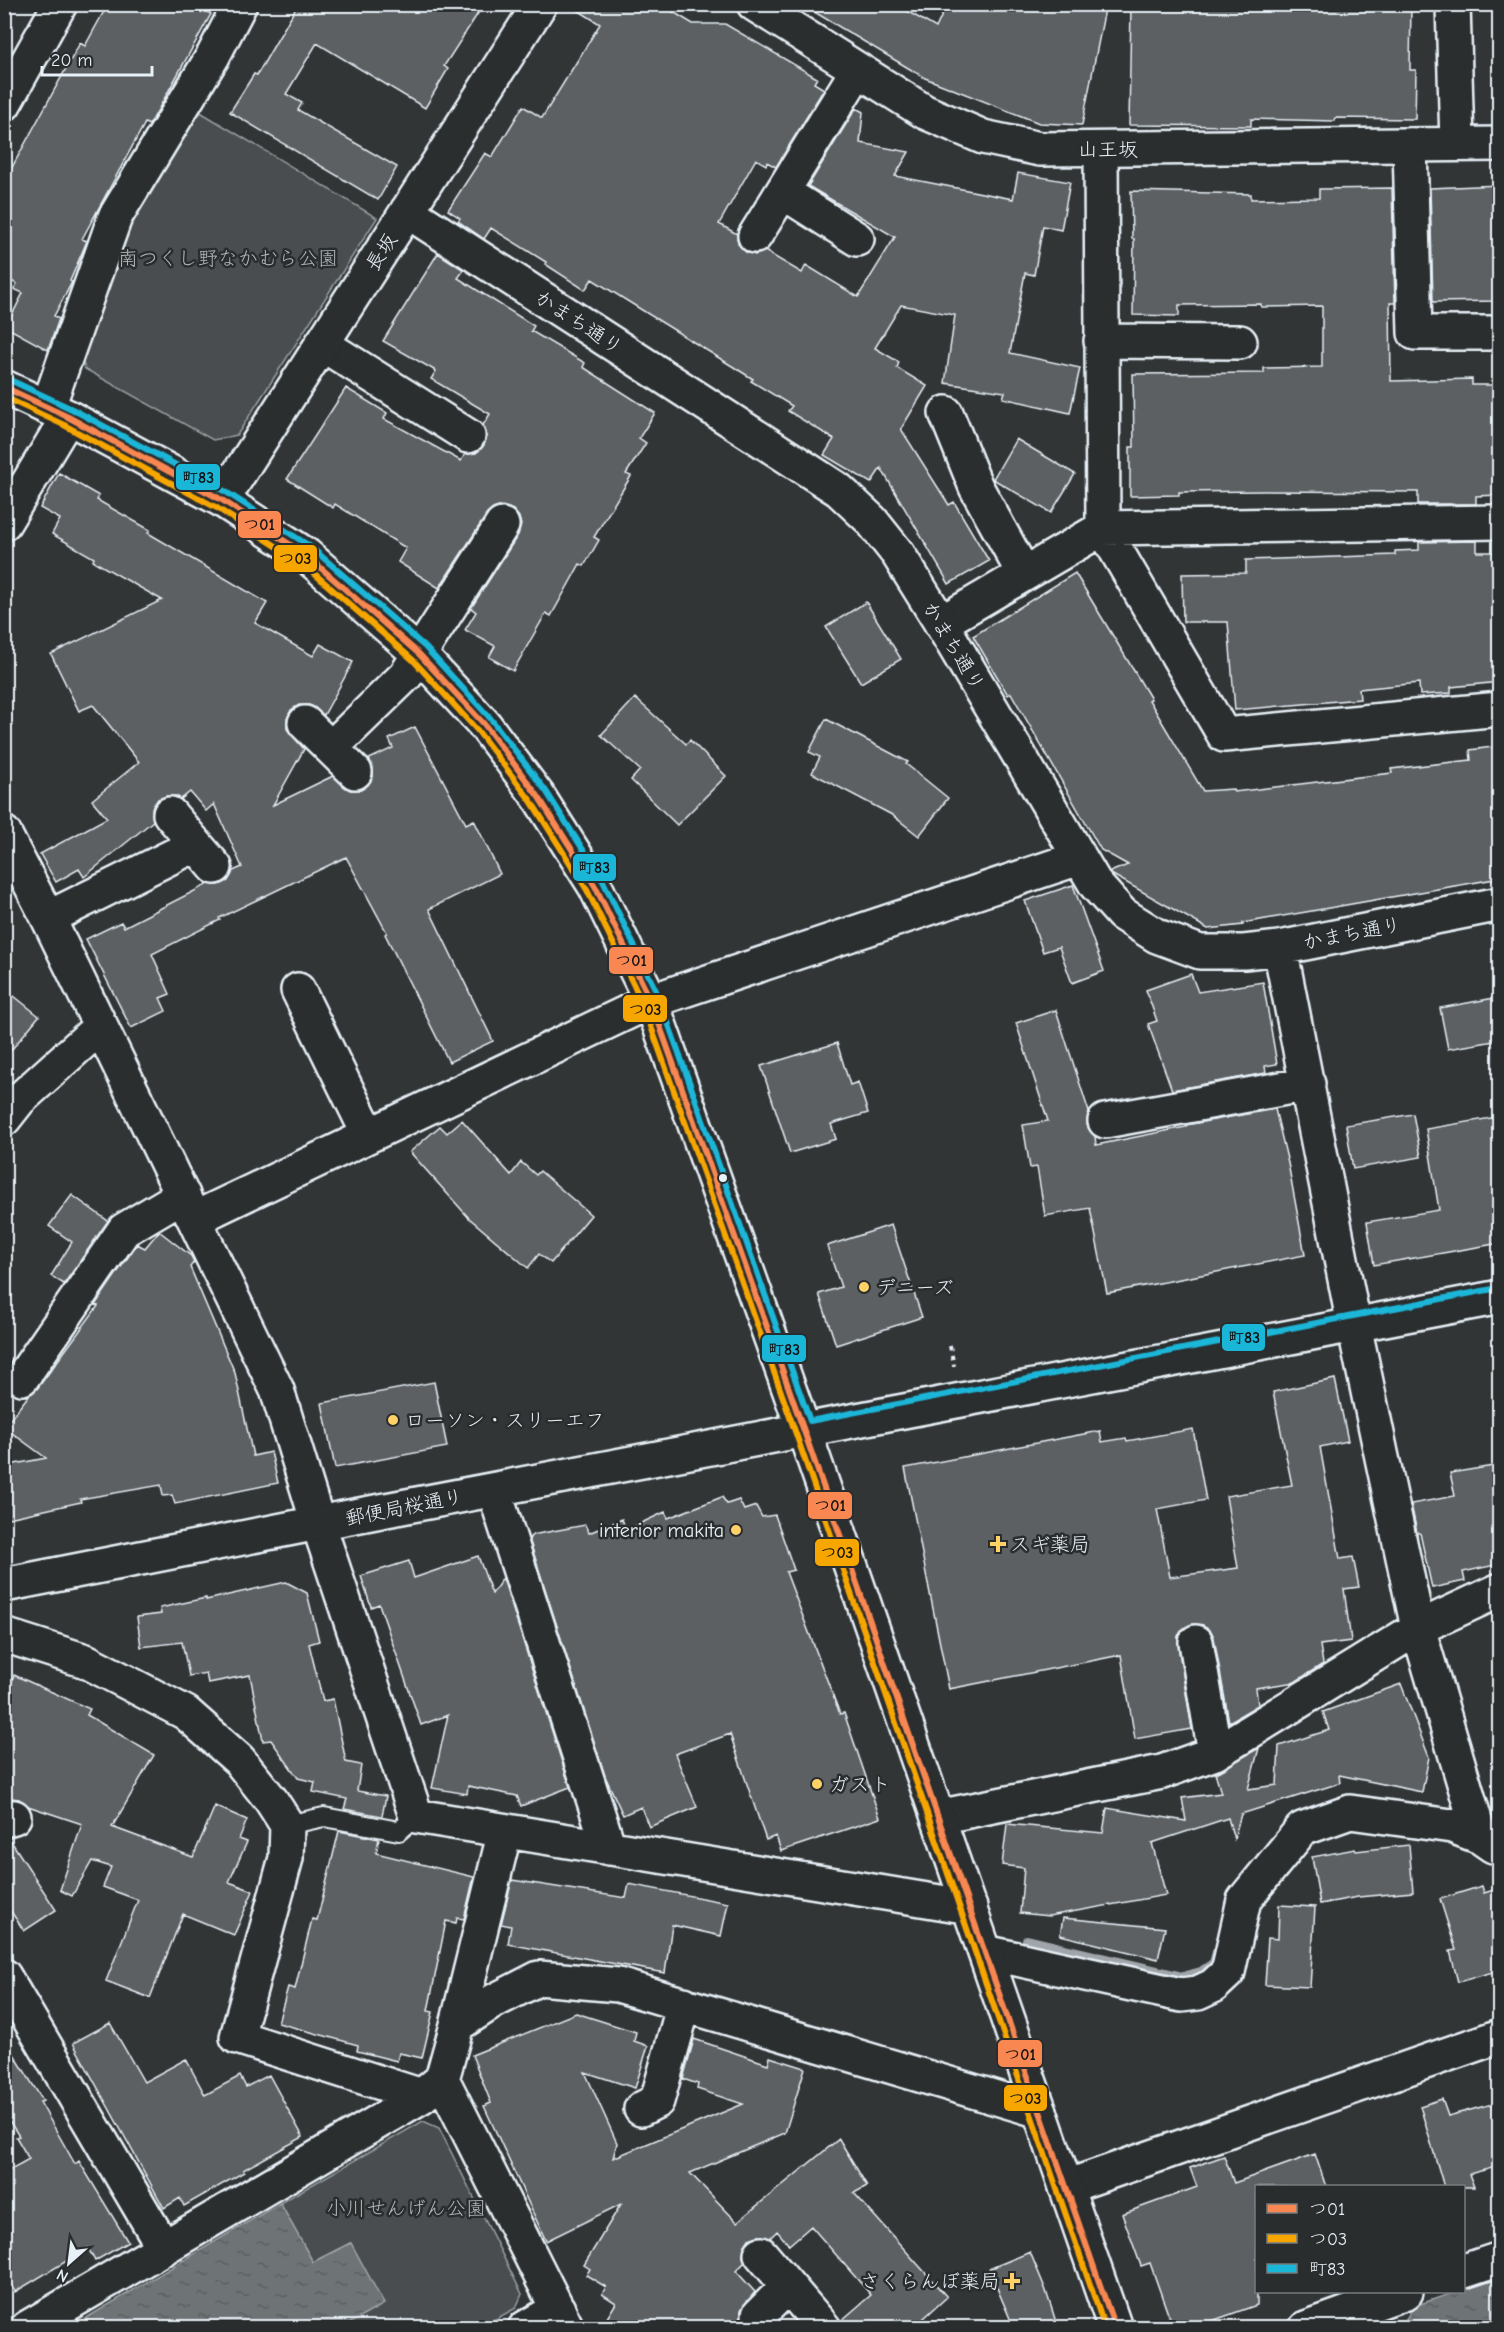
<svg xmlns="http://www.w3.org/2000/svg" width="1504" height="2332" viewBox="0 0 1504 2332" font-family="'Comic Neue','Klee One',sans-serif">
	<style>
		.park { fill: #494d4f; stroke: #989fa4; stroke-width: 1.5 }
		.water { fill: url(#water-ripples); stroke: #9fa5aa; stroke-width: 1.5 }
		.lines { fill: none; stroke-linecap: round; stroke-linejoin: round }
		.stream { stroke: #9fa5aa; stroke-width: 10 }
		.building { fill: #5c6063; stroke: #e8f1f8; stroke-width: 1.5 }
		.lane-casing { stroke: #e8f1f8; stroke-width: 22 }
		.street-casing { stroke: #e8f1f8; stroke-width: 38 }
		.secondary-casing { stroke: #e8f1f8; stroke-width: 38 }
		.path { stroke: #e8f1f8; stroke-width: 4; stroke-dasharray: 4.5 4.5; stroke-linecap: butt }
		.lane { stroke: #2a2d2e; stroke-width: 18 }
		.street { stroke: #2a2d2e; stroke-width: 33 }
		.secondary { stroke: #2a2d2e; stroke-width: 33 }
		.bus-1-casing { stroke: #2a2d2e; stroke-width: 10 }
		.bus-2-casing { stroke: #2a2d2e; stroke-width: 10 }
		.bus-3-casing { stroke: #2a2d2e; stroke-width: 10 }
		.bus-1 { stroke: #f88751; stroke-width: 6 }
		.bus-2 { stroke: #f7a600; stroke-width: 6 }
		.bus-3 { stroke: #1ab6d8; stroke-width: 6 }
		.bus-dot { fill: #e8f1f8; stroke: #2a2d2e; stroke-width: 2 }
		.poi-dot { fill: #ffd166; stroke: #2a2d2e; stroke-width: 2 }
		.labels { text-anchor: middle; stroke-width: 5; stroke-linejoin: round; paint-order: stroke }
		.street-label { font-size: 20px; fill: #e8f1f8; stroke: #2a2d2e }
		.park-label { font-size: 20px; fill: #b0b8bd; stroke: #2a2d2e }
		.poi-label { font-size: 20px; fill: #e8f1f8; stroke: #2a2d2e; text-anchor: start }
		.line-badge { stroke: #2a2d2e; stroke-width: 2 }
		.pale-badge-label { font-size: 16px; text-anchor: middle; font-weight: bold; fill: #111 }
	</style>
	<defs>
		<pattern id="water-ripples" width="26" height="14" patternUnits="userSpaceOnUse" patternTransform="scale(1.5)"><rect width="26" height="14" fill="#6e7376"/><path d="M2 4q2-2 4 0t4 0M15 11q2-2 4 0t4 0" fill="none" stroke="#5a5e60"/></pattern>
	</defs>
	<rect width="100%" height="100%" fill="#323536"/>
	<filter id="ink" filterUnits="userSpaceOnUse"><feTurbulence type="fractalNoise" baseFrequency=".0167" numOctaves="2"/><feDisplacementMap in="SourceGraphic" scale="12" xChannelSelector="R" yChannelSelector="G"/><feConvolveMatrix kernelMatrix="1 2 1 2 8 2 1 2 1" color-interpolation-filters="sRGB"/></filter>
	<g filter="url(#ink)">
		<path class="park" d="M197,110L377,218L237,435L213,440L85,369L81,356L131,218Z
			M423,2121L439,2128L522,2294L516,2308L481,2327H348L350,2243L313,2262L280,2203Z"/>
		<path class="water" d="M280,2203L313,2262L351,2243L384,2304L347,2325L348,2327H71Z
			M1499,2276V2327L1403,2328L1402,2325L1414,2306L1455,2292H1464V2289Z"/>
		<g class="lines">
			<path class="stream" d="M1027,1940L1183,1977L1201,1972L1214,1963L1217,1952"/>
		</g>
		<path class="building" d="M108,4H194L211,14L153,119L149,125L145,123L82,239L87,241L70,281L72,282L54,316L59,319L48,350L6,327L23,293L14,289L17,284L4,277V182L80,43L85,46Z
			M298,4H484L444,66L448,69L425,108L317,43L286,94L302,103L298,110L397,167L378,200L230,112L254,74L257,75Z
			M568,4H660L693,24H725L817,78L814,83L824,89L776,167L767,162L766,165L756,159L719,224L737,234L738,244L746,252L755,255L765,251L802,273L806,265L858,297L895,237L808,186L856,108L863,112L860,143L909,152L895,176L1013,199L1018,173L1070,182L1061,230L1043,226L1034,275L1025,273L1010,353L1080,368L1070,413L1003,398L1005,392L945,383L955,315L901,305L875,348L899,362L897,368L927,386L901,429L949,505L954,502L989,561L949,584L881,468L871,483L824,455L834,439L788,411L792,406L751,381L753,379L592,279L585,290L545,264L546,262L491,228L484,239L458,221L460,218L448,210L485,153L492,157L523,106L542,118L600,24Z
			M801,4H895L936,28L947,4H1106L1082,125L1039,123L925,78Z
			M1411,4L1410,70H1416L1415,119L1335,118V121L1251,119V126L1129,125L1131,5Z
			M1500,185V301L1433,302L1430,188Z
			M1392,188L1395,303H1390L1391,381L1472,379V385H1500V495L1476,496V504H1418V492L1264,491L1179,492V495L1130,496V447H1134L1133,374L1264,373V368L1322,367V306L1261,307V304L1179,305V316L1133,315L1134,239H1132L1131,191L1251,194V199L1319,198V189Z
			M438,253L464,270L458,278L534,326L531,331L585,363L583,367L655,413L639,438L646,443L626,474L631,476L594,537L599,540L584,566L580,564L551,616L546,613L513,671L489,657L495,646L465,630L476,612L471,608L518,535L521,525L519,517L513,510L502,506L493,509L487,514L439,588L398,562L406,548L335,504L333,508L287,479L346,388L387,413L384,419L461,461L465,454L476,453L483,446L487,436L483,425L490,414L431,379L436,371L383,341Z
			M1016,439L1075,474L1051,513L993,479Z
			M59,473L99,496L97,500L150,530L148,533L267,603L255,623L313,656L320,644L353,662L324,715L309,705H299L291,710L287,719V729L304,749L273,805L333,776L350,790H361L368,785L373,777V768L369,759L393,748L389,739L415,727L466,824L474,820L500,874L429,909L493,1041L449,1062L385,934L387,933L346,857L219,918L220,920L152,954L170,994L160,998L166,1011L131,1028L86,939L121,922L124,927L208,884L219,885L228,881L233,871L242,867L214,804L206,811L190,792L181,799L176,796H167L158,799L152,808L153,821L84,877L79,869L56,882L40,854L107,818L92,800L139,762L93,705L79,711L51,654L162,600L93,561L94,558L52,534L60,519L40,508Z
			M1477,541V552H1500V682L1451,687V693L1420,695L1419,683L1359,689L1360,699L1235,710L1228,622H1183L1182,574L1246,573V560L1395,555V551L1419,550V542Z
			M1075,573L1151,699L1149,700L1203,791L1233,789L1234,792L1392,773L1391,769L1471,760L1470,750L1500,746V878L1243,923V925L1208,929L1111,874L1110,872L1128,865L1101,850L1011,693L1008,695L973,636Z
			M866,602L901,659L861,683L826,627Z
			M635,698L686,744L690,740L726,776L677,825L631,780L640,770L601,735Z
			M826,719L908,762L906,764L948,798L919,836L892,815L812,773L820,757L809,752Z
			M1073,885L1104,971L1072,983L1059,947L1043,952L1025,901Z
			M1191,974L1198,992L1263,982L1277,1064L1265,1066L1266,1073L1172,1090L1148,1024L1157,1021L1146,990Z
			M4,988L39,1016L4,1059Z
			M1500,997V1040L1448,1049L1440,1008Z
			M1056,1010L1089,1112L1087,1125L1095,1136L1096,1145L1186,1127V1125L1275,1109L1288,1163L1305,1255L1107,1293L1090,1208L1045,1216L1037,1167L1030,1168L1023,1125L1048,1121L1016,1023Z
			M837,1043L850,1085L858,1082L868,1113L831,1124L836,1139L790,1153L761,1066Z
			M1413,1114L1421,1157L1353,1169L1346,1125Z
			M1497,1117L1500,1133V1243L1374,1265L1367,1222L1439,1210L1426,1129Z
			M462,1120L511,1175L521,1162L536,1175L540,1171L591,1215L551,1263L539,1254L528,1268L469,1218L410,1152L440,1126L447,1133Z
			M72,1195L108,1221L64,1284L51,1276L72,1242L49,1226Z
			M891,1225L922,1317L836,1345L819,1294L841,1287L827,1246Z
			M159,1231L191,1256L194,1262L190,1267L235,1373L253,1456L271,1452L278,1483L175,1504L172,1495L163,1496L161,1485L80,1499L81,1502L4,1519V1466L46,1458L4,1427L29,1395L37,1389L98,1306L95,1305L137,1244L145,1248Z
			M1335,1379L1348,1441L1320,1447L1340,1559L1353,1557L1359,1587L1344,1589L1351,1641L1320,1645L1323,1664L1295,1682L1256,1688L1258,1705L1229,1722L1214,1638L1211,1631L1203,1625L1192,1624L1184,1628L1178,1636V1645L1192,1729L1135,1739L1121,1655L949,1689L905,1468L1100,1431L1102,1442L1126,1438L1127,1441L1193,1429L1206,1500L1157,1509L1170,1577L1238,1568L1226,1496L1292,1485L1273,1392Z
			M434,1382L447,1447L335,1468L322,1403Z
			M1500,1465V1564L1463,1572L1465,1581L1432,1588L1420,1533H1417L1411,1504L1455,1496L1450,1473Z
			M722,1497L727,1504L739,1500L744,1510L756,1506L762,1517L775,1515L794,1570L786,1572L840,1714L844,1713L880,1818L781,1851L776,1836L766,1840L730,1734L675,1754L697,1807L649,1827L641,1807L623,1815L605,1776L529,1539L532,1535L585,1525L589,1533L622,1519L626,1530L665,1512L668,1518Z
			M478,1556L492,1594L503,1578L570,1787L521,1806L517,1796L468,1786L467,1794L432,1788L448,1715L421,1725L379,1604L371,1607L361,1576L409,1561L414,1578Z
			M286,1582L307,1593L319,1641L309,1644L323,1701L333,1699L346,1762L361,1765L357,1791L386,1796L382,1816L344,1809L347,1799L313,1792L315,1782L298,1778L271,1740L263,1741L250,1675L208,1683L206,1673L189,1676L182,1642L141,1647L137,1617L161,1614L160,1608L206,1598V1600Z
			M14,1675L90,1709L87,1715L154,1755L112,1827L193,1857L215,1806L247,1820L239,1839L247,1842L229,1882L253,1891L234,1935L183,1914L150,1998L106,1981L138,1900L103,1887L111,1867L92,1861L72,1896L60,1890L82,1824L28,1806L19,1799L4,1797V1707Z
			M1401,1684L1429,1757L1422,1792L1339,1775L1340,1783L1241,1814L1234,1839L1228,1818L1152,1843L1166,1895L1049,1916L1020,1913L1024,1868L1002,1865L1007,1824L1103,1833L1107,1808L1186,1821L1182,1798L1221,1793L1215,1773L1259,1748L1248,1789L1277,1785L1279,1746L1329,1730L1323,1712Z
			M339,1831L379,1839L376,1853L474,1877L464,1919L457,1918L456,1923L446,1921L428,2011L433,2012L422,2058L399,2053L397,2061L357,2051L358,2045L278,2023L288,1987L295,1989L312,1919L317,1920Z
			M4,1838H9L56,1910L24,1931L4,1901Z
			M1409,1845L1413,1892L1358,1897L1320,1904L1312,1857L1355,1849L1356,1851Z
			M512,1880L626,1898L629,1884L728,1903L721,1936L672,1925L665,1973L508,1944L511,1926L501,1924Z
			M1482,1886L1484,1893L1500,1888V1970L1458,1982L1450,1951L1456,1950L1440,1899Z
			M1279,1905L1315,1907L1310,1987L1265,1985L1268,1938L1278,1939Z
			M1063,1918L1165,1928L1158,1959L1060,1935Z
			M576,2013L636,2032L634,2041L648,2046L635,2088L585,2072L617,2143L613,2158L743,2104L697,2089L698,2084L683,2079L694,2039L768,2064L770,2057L805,2068L785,2133L690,2173L737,2222L839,2139L867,2186L854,2193L947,2297L913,2328H842L841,2321L871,2295L811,2226L789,2245L777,2231L770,2238L758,2236L749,2239L744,2247L743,2257L745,2262L736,2271L755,2292L741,2310V2319L745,2328H601L616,2303L602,2294L606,2287L586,2275L590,2269L584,2265L621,2204L546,2241L484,2106L491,2103L472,2055Z
			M110,2023L144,2082L186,2059L205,2095L240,2076L246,2087L269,2075L303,2137L243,2170L244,2172L184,2206L180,2198L164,2208L73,2043Z
			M4,2038L43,2101L40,2102L75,2164L79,2161L128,2242L95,2261L88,2248L15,2292L4,2273V2173L29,2159L16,2137L19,2136L4,2113Z
			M1442,2099L1448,2116L1500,2102V2166L1469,2174L1474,2187H1444L1420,2106Z
			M1315,2154L1326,2187H1257V2305L1192,2328H1173L1150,2263L1141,2266L1122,2214L1197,2187L1190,2168L1224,2156L1234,2183Z
			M1030,2252L1045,2288L1058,2328H1014L989,2269Z"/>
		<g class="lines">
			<defs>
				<path id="lane" d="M287,1825L324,1817L399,1831L416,1816"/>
				<path id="street" d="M1453,4L1457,144
					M4,104L60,4
					M1410,145L1415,333H1500
					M1101,149L1103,528L1224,735L1500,709
					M783,192L857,239
					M755,236L857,71
					M1101,341L1240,342
					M322,344L468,436
					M48,407L115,217L213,56L240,4
					M946,413L976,487L1024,574
					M1500,522L1103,528L941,623L1096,885L1122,914L1157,936L1200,952H1244L1280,948L1500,904
					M4,523L68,417
					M305,723L355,772
					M331,748L406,675L502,525
					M170,814L215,867
					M4,833L48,918L277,1390L318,1523L416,1816L970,1907
					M48,918L195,845
					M1280,948L1354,1325L1418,1628L1480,1837
					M298,990L369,1135
					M4,1119L19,1100L101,1026
					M1105,1121L1308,1084
					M194,1219L651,1001L1079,858
					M22,1378L124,1230L183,1195
					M494,1490L609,1848
					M4,1635L86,1661L186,1713L239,1760L271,1800L287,1825L286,1858L237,2037L422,2096
					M1196,1642L1215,1753
					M938,1817L1162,1772L1215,1753L1418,1628L1500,1590
					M4,1820L14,1817
					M985,1952L1181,1995L1198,1993L1213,1986L1228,1972L1244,1900L1302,1829L1350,1812L1452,1826L1480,1837L1493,1846
					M4,1976L164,2248
					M457,2025L494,2001L539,1978L618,1985L1040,2111
					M442,2079L567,2328
					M641,2109L657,2101L684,2004
					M1066,2187L1500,2036
					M761,2254L824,2328
					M1464,2271L1500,2259
					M759,2315L788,2286
					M27,2328L422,2096L442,2079L457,2025L505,1831
					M525,2328L558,2309
					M1306,2328L1406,2292"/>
				<path id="secondary" d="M754,4L925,112L983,137L1040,149L1500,144
					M407,211L839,490L871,520L898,554L941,623
					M4,387L68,417L222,500L306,555L419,654L484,724L538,796L595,886L651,1001L804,1431L1115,2328
					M222,500L540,4
					M4,1585L318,1523L1500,1297"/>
			</defs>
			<use href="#lane" class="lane-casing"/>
			<use href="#street" class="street-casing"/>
			<use href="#secondary" class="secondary-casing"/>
			<path class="path" d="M950,1346L954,1366"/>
			<use href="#lane" class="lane"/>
			<use href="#street" class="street"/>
			<use href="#secondary" class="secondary"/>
			<defs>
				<path id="bus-1" d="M4,387L68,417L222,500L306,555L419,654L484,724L538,796L595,886L651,1001L804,1431L1115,2328"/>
				<path id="bus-2" d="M4,397L64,425L217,508L301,562L413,660L477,730L531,801L587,890L643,1004L796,1434L1105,2328"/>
				<path id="bus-3" d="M8,379L72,409L226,492L311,547L425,647L491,719L546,791L603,881L659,997L810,1421L1498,1288"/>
			</defs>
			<use href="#bus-1" class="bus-1-casing"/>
			<use href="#bus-2" class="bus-2-casing"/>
			<use href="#bus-3" class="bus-3-casing"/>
			<use href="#bus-1" class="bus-1"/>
			<use href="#bus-2" class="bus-2"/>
			<use href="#bus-3" class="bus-3"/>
		</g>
	</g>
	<circle class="bus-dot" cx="723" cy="1178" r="5"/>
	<g class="poi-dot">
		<circle cx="864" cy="1287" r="6"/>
		<circle cx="393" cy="1420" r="6"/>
		<circle cx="736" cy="1530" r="6"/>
		<path d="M995 1535h6v6h6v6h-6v6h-6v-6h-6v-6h6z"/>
		<circle cx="817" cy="1784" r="6"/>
		<path d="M1009 2272h6v6h6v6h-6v6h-6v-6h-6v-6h6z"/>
	</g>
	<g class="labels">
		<g class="street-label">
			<text x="1108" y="156">山王坂</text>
			<text transform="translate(381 252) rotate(-57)" y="7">長坂</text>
			<text transform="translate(579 322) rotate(33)" y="7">かまち通り</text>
			<text transform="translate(954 646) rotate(59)" y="7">かまち通り</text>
			<text transform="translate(1352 933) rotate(-11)" y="7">かまち通り</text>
			<text transform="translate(404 1507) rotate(-11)" y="7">郵便局桜通り</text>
		</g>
		<g class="park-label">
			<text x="228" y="265">南つくし野なかむら公園</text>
			<text x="406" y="2215">小川せんげん公園</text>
		</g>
		<g class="poi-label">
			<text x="876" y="1294">デニーズ</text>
			<text x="405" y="1427">ローソン・スリーエフ</text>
			<text x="724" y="1537" text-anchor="end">interior makita</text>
			<text x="1010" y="1551">スギ薬局</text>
			<text x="829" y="1791">ガスト</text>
			<text x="1000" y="2288" text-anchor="end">さくらんぼ薬局</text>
		</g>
	</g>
	<g class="line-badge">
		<rect x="175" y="463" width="46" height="28" rx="6" fill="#1ab6d8"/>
		<rect x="237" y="510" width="45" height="29" rx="6" fill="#f88751"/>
		<rect x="273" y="544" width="45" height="29" rx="6" fill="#f7a600"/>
		<rect x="572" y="853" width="45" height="29" rx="6" fill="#1ab6d8"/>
		<rect x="608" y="946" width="46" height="29" rx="6" fill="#f88751"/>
		<rect x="622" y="994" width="46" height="29" rx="6" fill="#f7a600"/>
		<rect x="1221" y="1323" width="45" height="29" rx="6" fill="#1ab6d8"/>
		<rect x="761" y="1334" width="46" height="29" rx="6" fill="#1ab6d8"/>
		<rect x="807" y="1491" width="46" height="29" rx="6" fill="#f88751"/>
		<rect x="814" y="1538" width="46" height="29" rx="6" fill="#f7a600"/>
		<rect x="997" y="2039" width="46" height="29" rx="6" fill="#f88751"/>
		<rect x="1003" y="2084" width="45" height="28" rx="6" fill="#f7a600"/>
	</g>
	<g class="pale-badge-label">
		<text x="198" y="483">町83</text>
		<text x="259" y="530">つ01</text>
		<text x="295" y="564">つ03</text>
		<text x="594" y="873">町83</text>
		<text x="631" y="966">つ01</text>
		<text x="645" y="1015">つ03</text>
		<text x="1244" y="1343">町83</text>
		<text x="784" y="1355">町83</text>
		<text x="830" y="1511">つ01</text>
		<text x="837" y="1558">つ03</text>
		<text x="1020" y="2060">つ01</text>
		<text x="1025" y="2104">つ03</text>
	</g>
	<rect width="1504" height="2332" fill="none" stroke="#2a2d2e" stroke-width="24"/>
	<rect x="12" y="12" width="1480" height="2308" fill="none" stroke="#e8f1f8" stroke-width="2" filter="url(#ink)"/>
	<rect x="1255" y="2185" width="210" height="108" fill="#2a2d2e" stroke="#767b7f" stroke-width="1.5"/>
	<rect x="1267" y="2204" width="30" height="9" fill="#f88751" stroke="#767b7f" stroke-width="1.5"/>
	<text x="1309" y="2215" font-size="18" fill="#e8f1f8">つ01</text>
	<rect x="1267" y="2234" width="30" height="9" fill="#f7a600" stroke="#767b7f" stroke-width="1.5"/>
	<text x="1309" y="2245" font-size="18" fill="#e8f1f8">つ03</text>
	<rect x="1267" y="2264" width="30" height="9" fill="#1ab6d8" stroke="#767b7f" stroke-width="1.5"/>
	<text x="1309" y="2275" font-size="18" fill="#e8f1f8">町83</text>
	<g transform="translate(69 2263) rotate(208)" stroke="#2a2d2e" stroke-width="4.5" paint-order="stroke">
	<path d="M0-4.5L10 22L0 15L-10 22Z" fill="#e8f1f8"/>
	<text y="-9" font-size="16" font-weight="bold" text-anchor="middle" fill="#e8f1f8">N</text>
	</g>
	<path d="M42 66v9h110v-9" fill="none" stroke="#e8f1f8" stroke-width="3"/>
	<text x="51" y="66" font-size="18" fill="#e8f1f8" stroke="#2a2d2e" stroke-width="4.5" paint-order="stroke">20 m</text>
</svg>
